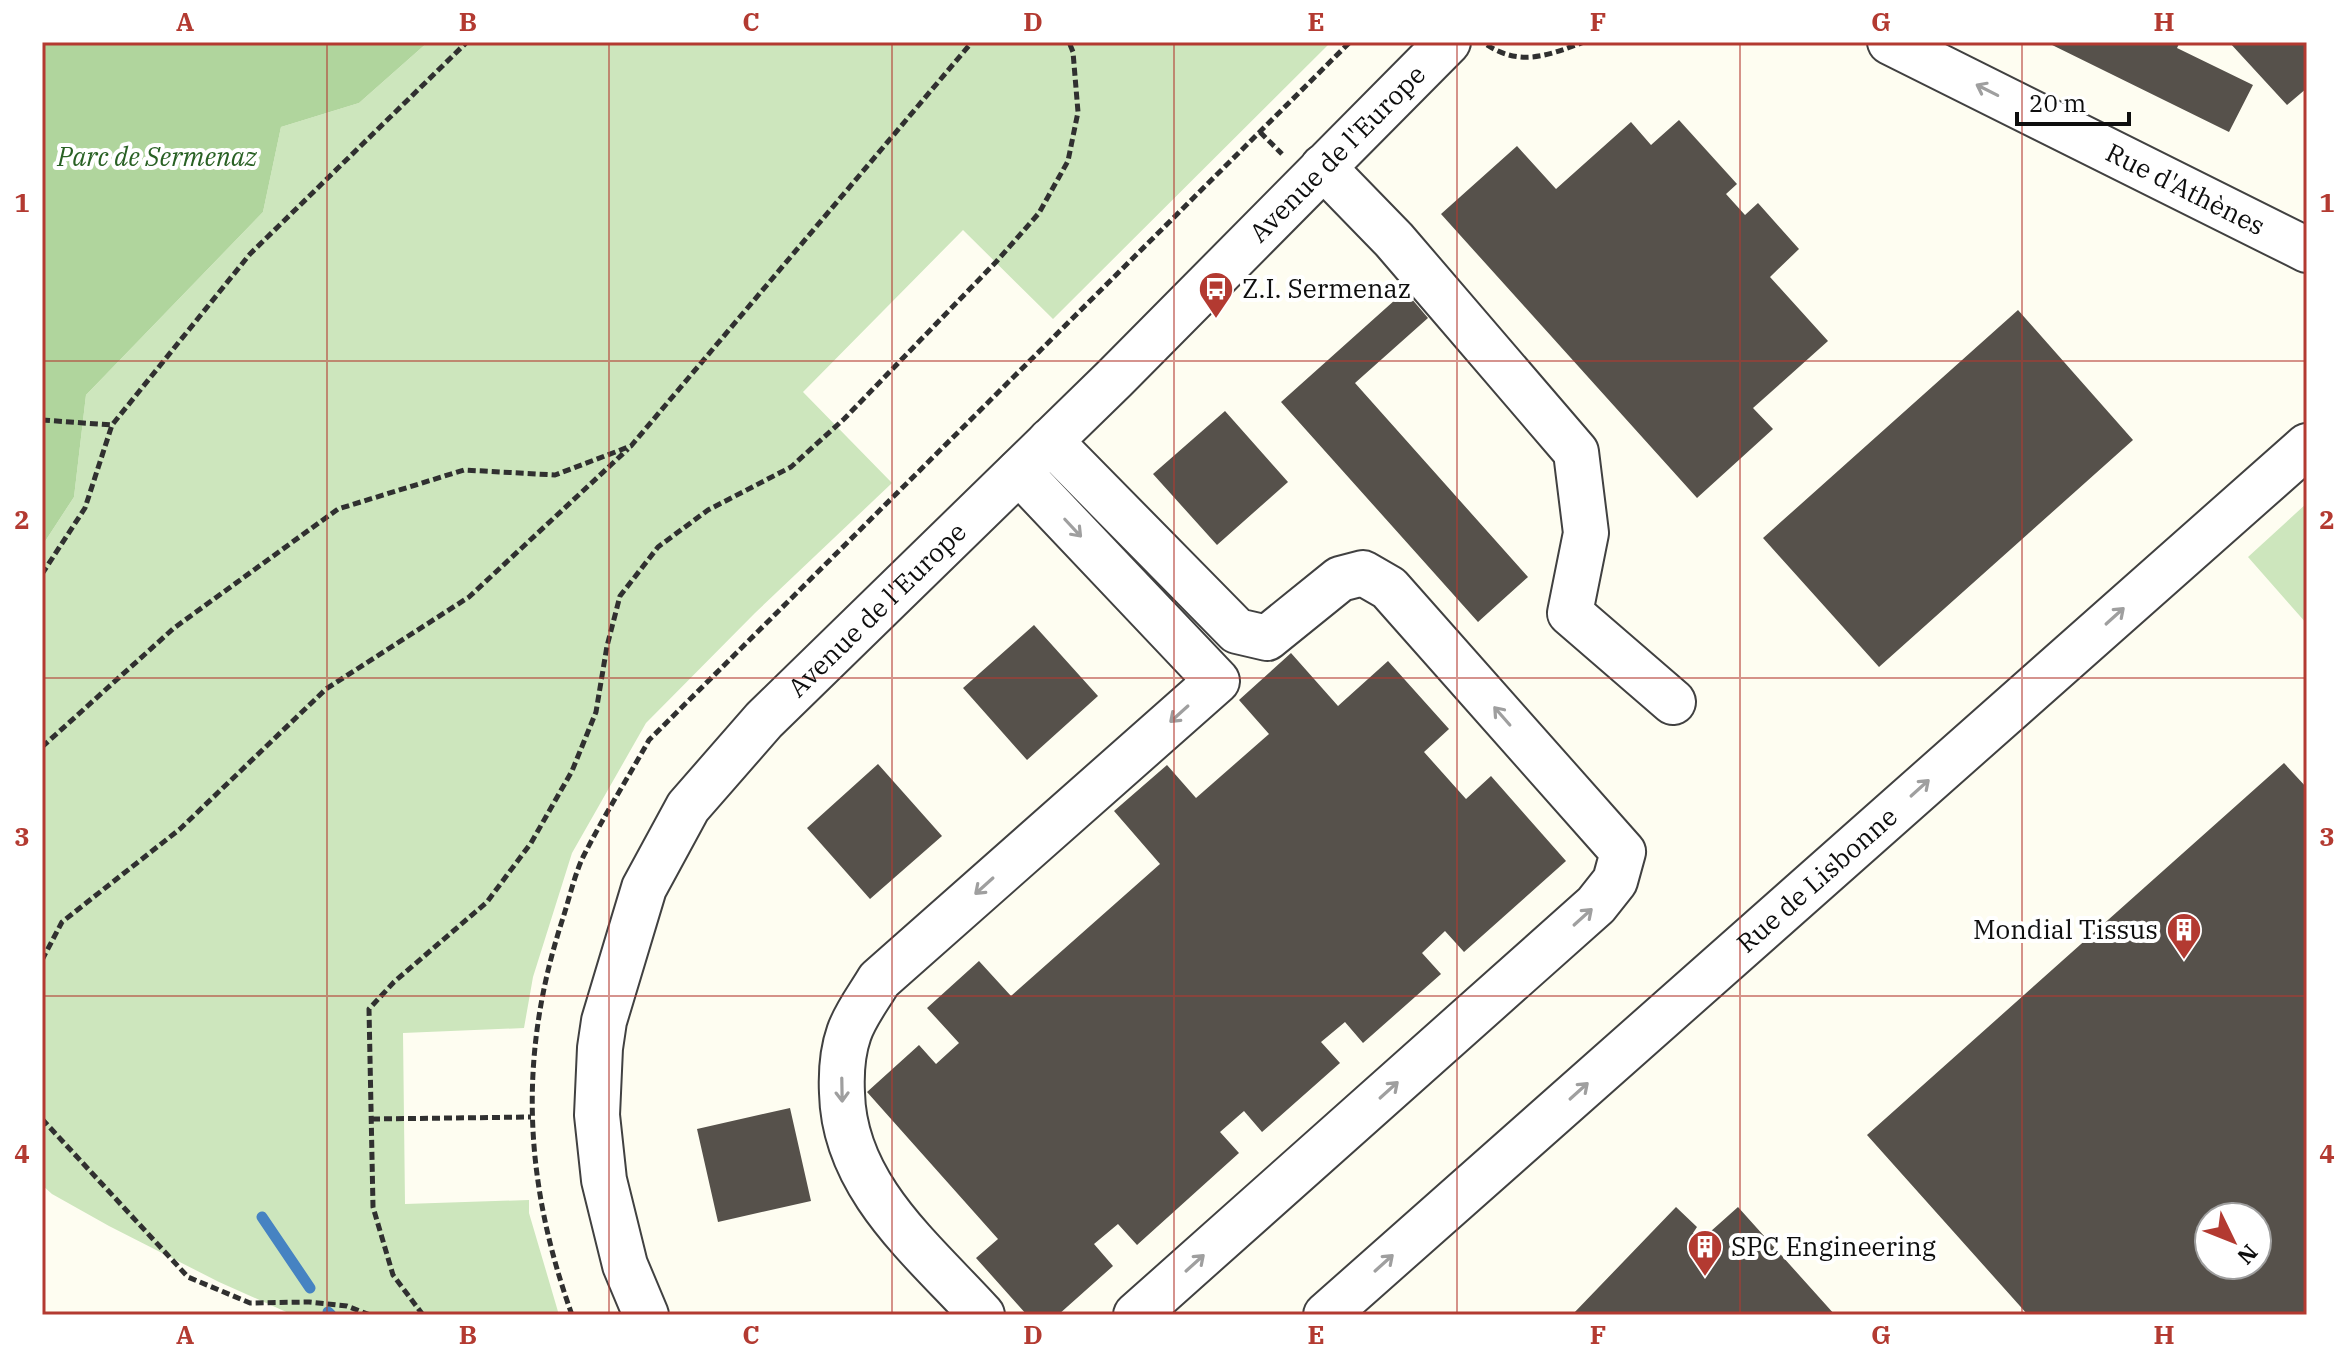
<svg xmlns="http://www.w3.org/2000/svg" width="2349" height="1357" viewBox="0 0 2349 1357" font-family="'IBM Plex Serif',serif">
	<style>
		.green { fill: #cde6bd }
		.forest { fill: #b0d59d }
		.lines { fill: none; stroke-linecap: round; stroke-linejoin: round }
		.stream { stroke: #4683c2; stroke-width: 11 }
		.building { fill: #56514b; fill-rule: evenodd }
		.minor-casing { stroke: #414141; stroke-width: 48 }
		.path { stroke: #303030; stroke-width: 5; stroke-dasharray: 8 4; stroke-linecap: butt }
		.minor { stroke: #fff; stroke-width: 44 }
		.oneway { stroke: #9f9f9f }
		.grid { fill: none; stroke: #b33a31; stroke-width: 2; stroke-opacity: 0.55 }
		.labels { text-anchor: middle; stroke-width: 8; stroke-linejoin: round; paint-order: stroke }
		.street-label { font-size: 26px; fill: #0e0e0e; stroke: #fff }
		.park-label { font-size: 26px; font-style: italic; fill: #296124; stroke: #fff }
		.poi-label { font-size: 26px; fill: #0e0e0e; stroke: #fff; text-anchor: start }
		.neatline { fill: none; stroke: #b33a31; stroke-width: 3 }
		.grid-label { font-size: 26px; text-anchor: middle; font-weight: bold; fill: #b33a31 }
	</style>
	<rect width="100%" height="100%" fill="#fefdf1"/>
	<path class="green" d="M428,42H1331L1053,319L963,230L803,392L892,483L755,613L646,723L572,853L533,977L524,1028L403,1033L405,1204L529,1200V1213L559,1315H293L219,1282L109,1226L52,1194L42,1185V546L74,497L86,395L263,212L281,127L359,103Z
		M2307,503V624L2248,557Z"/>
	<path class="forest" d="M42,42H428L359,103L281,127L263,212L86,395L74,497L42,546Z"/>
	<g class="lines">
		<path class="stream" d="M262,1217L310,1288
			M328,1312L331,1315"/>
	</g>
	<path class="building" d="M2046,42H2180L2177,48L2253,85L2229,132Z
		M2229,42H2307V88L2287,105Z
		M1679,120L1737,184L1726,194L1745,215L1758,203L1799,249L1770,277L1828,341L1753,408L1773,429L1697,498L1441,214L1517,146L1556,189L1631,122L1651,145Z
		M1405,291L1428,318L1355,383L1528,577L1478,622L1281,402Z
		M2018,310L2133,440L1879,667L1763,538Z
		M1225,411L1288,482L1217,545L1153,474Z
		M1034,625L1098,696L1027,760L963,688Z
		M1291,653L1338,706L1388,661L1449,729L1424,752L1466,799L1491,776L1566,861L1464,952L1445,931L1422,953L1441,974L1363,1043L1345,1022L1321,1042L1340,1063L1262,1132L1244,1111L1220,1132L1239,1153L1137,1245L1118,1224L1094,1244L1113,1266L1058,1315H1027L976,1258L998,1239L867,1092L919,1045L936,1064L959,1043L927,1008L979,961L1011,996L1160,864L1114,811L1167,765L1196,798L1269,734L1239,700Z
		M2284,763L2307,788V1315H2028L1867,1135ZM2209,1217H2257V1265H2209Z
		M878,764L942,836L870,899L807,828Z
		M790,1108L811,1201L718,1222L697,1129Z
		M1676,1207L1697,1227L1693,1233L1701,1240L1738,1207L1835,1315H1572Z"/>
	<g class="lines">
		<defs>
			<g id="minor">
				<path id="s1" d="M1890,42L2307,250"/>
				<path d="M1323,167L1394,240L1576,452L1586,533L1570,613L1673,702"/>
				<path d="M1050,441L1237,631L1267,638L1340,579L1363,573L1389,588L1623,852L1615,881L1596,905L1136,1315"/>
				<path id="s2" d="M646,1315L625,1265L604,1180L597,1115L600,1048L604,1021L644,888L688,807L764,720L1115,378L1448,42"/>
				<path d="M982,1315C923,1250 844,1187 842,1093C841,1072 842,1053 849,1033C855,1015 869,997 879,980L1217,681L1019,472"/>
				<path id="s3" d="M1326,1315L2307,446"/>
			</g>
		</defs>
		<use href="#minor" class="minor-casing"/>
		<path class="path" d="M1487,45C1521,67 1549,55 1584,42
			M1260,132L1282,154
			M42,420L112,425
			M42,574L85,508L112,425L250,254L467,42
			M42,747L174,628L338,509L464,470L555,475L631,446L972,42
			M42,960L62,922L180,829L326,689L469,597L628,449
			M42,1119L188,1277L250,1303L309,1302L347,1306L370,1315
			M372,1119L531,1117
			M423,1315L393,1275L373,1207L369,1009L394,982L487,902L531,843L572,771L596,712L607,646L620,596L658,547L708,510L791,467L844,419L996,262L1039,213L1068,161L1078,112L1073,52L1069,42
			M572,1315C524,1181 518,1057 562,921C569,900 574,876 583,857C603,817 628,778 649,740L1350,42"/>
		<use href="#minor" class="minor"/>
	</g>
	<defs><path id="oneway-shaft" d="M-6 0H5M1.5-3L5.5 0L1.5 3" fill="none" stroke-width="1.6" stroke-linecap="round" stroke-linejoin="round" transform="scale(2)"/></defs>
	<g class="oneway">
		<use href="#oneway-shaft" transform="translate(1987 90) rotate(-153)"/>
		<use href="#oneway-shaft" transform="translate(1073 528) rotate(47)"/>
		<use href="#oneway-shaft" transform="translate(2115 616) rotate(-42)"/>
		<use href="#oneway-shaft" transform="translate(1179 714) rotate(138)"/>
		<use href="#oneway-shaft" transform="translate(1502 716) rotate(-131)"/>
		<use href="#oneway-shaft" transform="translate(1920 788) rotate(-42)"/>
		<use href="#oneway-shaft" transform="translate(984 886) rotate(138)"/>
		<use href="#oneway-shaft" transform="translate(1583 917) rotate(-42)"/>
		<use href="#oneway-shaft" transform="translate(842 1090) rotate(89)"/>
		<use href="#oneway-shaft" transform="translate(1389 1090) rotate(-42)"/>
		<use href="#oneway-shaft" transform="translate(1579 1091) rotate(-42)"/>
		<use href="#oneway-shaft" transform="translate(1195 1263) rotate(-42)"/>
		<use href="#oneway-shaft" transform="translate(1384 1263) rotate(-42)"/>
	</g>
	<path class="grid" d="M327,42V1315M609,42V1315M892,42V1315M1174,42V1315M1457,42V1315M1740,42V1315M2022,42V1315M42,361H2307M42,678H2307M42,996H2307"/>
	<defs>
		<symbol id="bus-pin" viewBox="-11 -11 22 30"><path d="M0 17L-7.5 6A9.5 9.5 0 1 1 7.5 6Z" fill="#b33a31" stroke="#fff"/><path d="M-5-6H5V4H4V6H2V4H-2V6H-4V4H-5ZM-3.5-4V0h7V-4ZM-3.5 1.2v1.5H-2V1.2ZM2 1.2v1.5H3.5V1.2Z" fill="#fff"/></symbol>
		<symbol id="building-pin" viewBox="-11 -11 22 30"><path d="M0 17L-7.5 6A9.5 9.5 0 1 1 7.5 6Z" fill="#b33a31" stroke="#fff"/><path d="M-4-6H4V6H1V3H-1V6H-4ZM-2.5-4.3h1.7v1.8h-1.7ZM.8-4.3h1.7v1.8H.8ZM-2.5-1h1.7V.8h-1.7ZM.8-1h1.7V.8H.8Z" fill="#fff"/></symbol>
	</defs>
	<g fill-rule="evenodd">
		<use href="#bus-pin" x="1196" y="269" width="40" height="54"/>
		<use href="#building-pin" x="2164" y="910" width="40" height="54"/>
		<use href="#building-pin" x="1685" y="1227" width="40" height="54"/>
	</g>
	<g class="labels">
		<g class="street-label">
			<text dy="9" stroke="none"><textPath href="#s2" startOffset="1454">Avenue de l'Europe</textPath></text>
			<text dy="9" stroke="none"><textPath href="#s1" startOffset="330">Rue d'Athènes</textPath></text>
			<text dy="9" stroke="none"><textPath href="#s2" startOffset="806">Avenue de l'Europe</textPath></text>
			<text dy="9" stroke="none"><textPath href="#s3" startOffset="656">Rue de Lisbonne</textPath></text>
		</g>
		<g class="park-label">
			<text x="157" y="166">Parc de Sermenaz</text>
		</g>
		<g class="poi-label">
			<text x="1242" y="298">Z.I. Sermenaz</text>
			<text x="2158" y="939" text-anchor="end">Mondial Tissus</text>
			<text x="1731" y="1256">SPC Engineering</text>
		</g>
	</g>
	<rect width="2349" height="1357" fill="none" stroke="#ffffff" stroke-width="88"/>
	<g transform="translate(2233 1241) rotate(133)"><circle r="38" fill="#ffffff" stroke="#9f9f9f" stroke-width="2"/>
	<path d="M0-6L14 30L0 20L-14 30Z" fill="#b33a31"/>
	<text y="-12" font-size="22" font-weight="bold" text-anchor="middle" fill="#0e0e0e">N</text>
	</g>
	<path d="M2017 112v12h112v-12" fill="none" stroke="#0e0e0e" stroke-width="4"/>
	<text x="2029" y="112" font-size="24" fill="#0e0e0e" stroke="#ffffff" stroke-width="6" paint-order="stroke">20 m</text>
	<rect x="44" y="44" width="2261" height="1269" class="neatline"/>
	<g class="grid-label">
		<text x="185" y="31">A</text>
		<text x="468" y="31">B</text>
		<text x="751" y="31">C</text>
		<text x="1033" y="31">D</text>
		<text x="1316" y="31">E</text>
		<text x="1598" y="31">F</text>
		<text x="1881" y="31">G</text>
		<text x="2164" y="31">H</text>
		<text x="22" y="212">1</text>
		<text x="2327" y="212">1</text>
		<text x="22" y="529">2</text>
		<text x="2327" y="529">2</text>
		<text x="22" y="846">3</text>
		<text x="2327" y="846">3</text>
		<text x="22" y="1163">4</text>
		<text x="2327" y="1163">4</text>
		<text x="185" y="1344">A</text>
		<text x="468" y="1344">B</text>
		<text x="751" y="1344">C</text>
		<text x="1033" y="1344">D</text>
		<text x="1316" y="1344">E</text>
		<text x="1598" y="1344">F</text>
		<text x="1881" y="1344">G</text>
		<text x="2164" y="1344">H</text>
	</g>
</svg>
